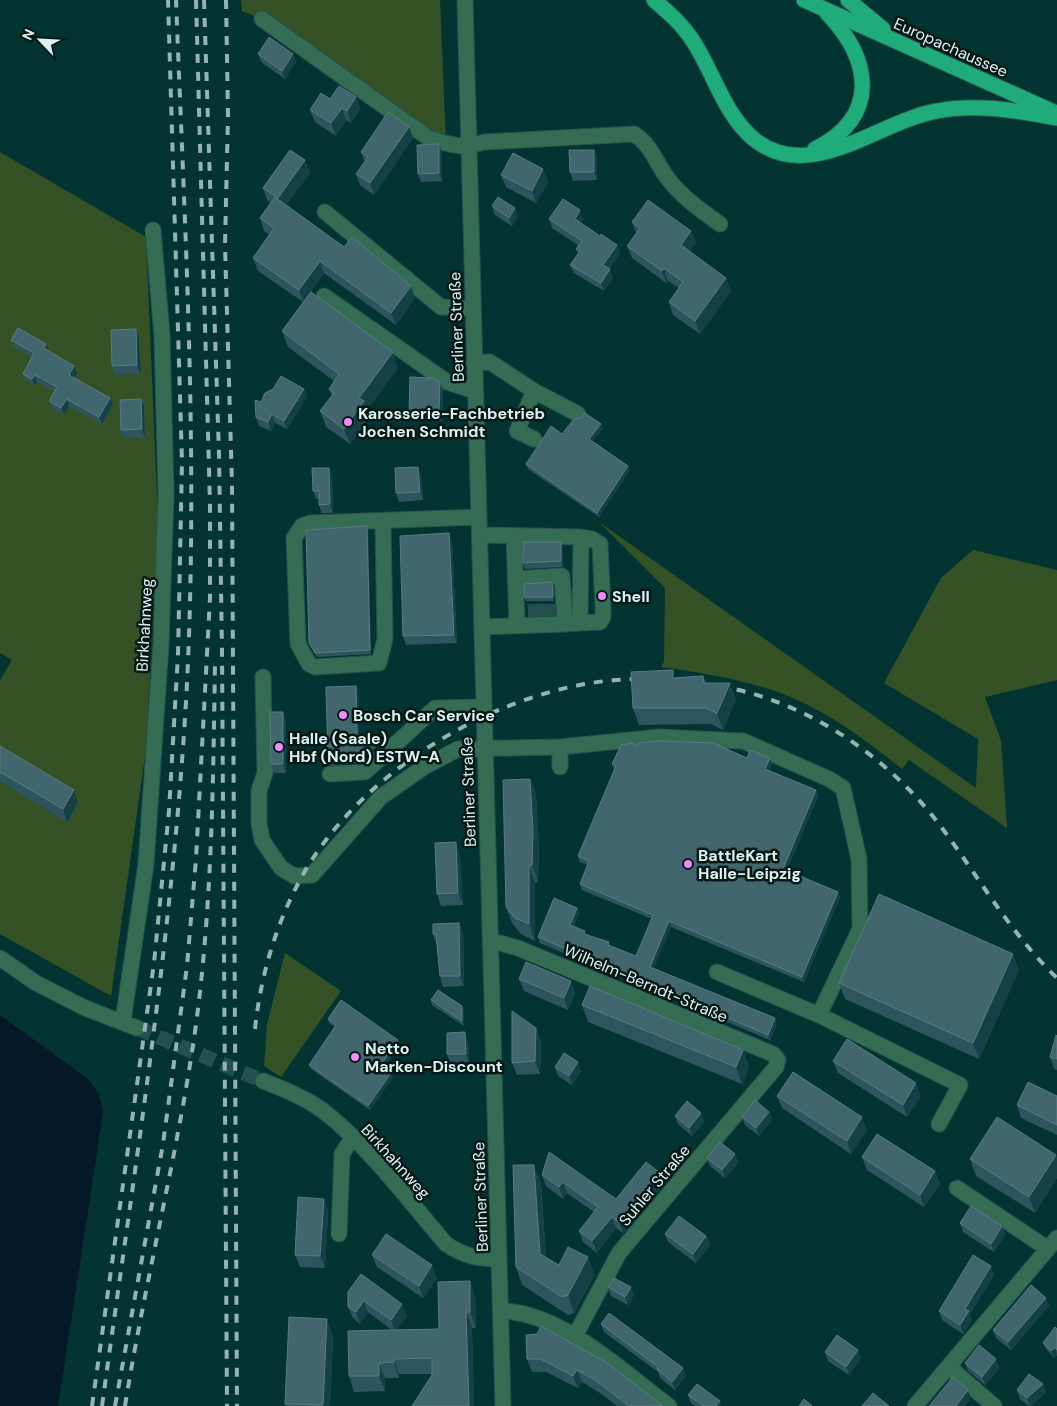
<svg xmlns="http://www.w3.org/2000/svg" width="1057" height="1406" viewBox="0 0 1057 1406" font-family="'DM Sans',sans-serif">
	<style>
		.green { fill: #345225 }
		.water { fill: #061928 }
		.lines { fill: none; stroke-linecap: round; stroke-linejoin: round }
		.minor-tunnel { stroke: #24504e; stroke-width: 15; stroke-dasharray: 15 8; stroke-linecap: butt }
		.minor-casing { stroke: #265250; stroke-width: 17 }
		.major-casing { stroke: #265250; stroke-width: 17 }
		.minor { stroke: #356d54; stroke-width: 15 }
		.major { stroke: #20ab7a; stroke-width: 15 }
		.rail { stroke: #94b3b1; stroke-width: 4; stroke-dasharray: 9 9; stroke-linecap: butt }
		.wall { fill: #2e555e }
		.shaded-wall { fill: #154146 }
		.building { fill: #41666e; stroke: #597c82 }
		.poi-dot { fill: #ef8bf6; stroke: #071817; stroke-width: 2 }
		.labels { text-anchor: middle; stroke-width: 5; stroke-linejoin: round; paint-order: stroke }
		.street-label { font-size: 16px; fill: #dbf2f0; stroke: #071817 }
		.poi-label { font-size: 16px; font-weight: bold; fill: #dbf2f0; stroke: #071817; text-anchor: start }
	</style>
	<rect width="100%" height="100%" fill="#043432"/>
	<path class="green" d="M241,0H440L446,144L262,19L242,11Z
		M0,152L146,237L158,522L146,749L111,996L0,934V680L12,660L0,653Z
		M599,522L976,788L978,739L884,683L941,578L973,550L1057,570V680L985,697L1001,741L1007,828L909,760L902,769C862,737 819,705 769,689C734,678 697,672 661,667L664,662L665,588Z
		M285,953L341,991L281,1077L264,1066L267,1025Z"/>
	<path class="water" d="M0,1015L88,1079L99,1094L103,1113L58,1406H0Z"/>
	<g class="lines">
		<path class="minor-tunnel" d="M534,581L536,625
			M548,581V624
			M137,1028L263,1081"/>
		<defs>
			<path id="minor" d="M465,0L503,1406
				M262,19L430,139C451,145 463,149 484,142L634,134C652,145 656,164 669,180C683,198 702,211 720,224
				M325,212L441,307L473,309
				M324,296L447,382L475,391
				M474,363L490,362L534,391L578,414
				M534,439L517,431L534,391
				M383,521L385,639L379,663L315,667L309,664L298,644L294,538L302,526L310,523L479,517
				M480,535L581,537L580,623L565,624
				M514,536L517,625
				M580,623L600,622L603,617V609L600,544L592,539L581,537
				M482,627L565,624L562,576L515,579
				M263,677L265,773L259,791V823L262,840L281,868L294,876L312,875L381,797L424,767L458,749L560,747L660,737L743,741L829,779L843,788L859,859L860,929L819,1015L717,972
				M560,767V747
				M330,774L365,772L435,708L483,707
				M490,944L500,943L518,948L773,1054L778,1060L776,1067L619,1253L575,1336
				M0,958L36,983L85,1008L137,1028
				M819,1015L960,1085L939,1124
				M123,1021L146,864L161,644L166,494L162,335L153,230
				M263,1081C283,1089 304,1097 322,1110C367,1144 409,1201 446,1244C464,1256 478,1259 499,1259
				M957,1188L1048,1249
				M339,1234L342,1154L353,1137
				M501,1311C561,1312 622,1371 669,1406
				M949,1367L994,1406
				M915,1406L1057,1238"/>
			<path id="major" d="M654,0C668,12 683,25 693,41C714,73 724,115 755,140C811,184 879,121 937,111C977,103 1017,111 1057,118
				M804,0L1054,112
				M848,0L883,29
				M815,149C881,116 871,59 827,13"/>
		</defs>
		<use href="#minor" class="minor-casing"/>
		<use href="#major" class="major-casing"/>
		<use href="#minor" class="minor"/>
		<use href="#major" class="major"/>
		<path class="rail" d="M204,0L219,455L222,651L227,1406
			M226,0L228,115L225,245L232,484L237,1406
			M719,686C807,701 889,757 942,828C980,879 1011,934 1057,978
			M255,1029C261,973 277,920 305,871C369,762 518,677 645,679
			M92,1406L154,963L169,811L178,655L182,462L168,0
			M102,1406C134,1172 172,938 186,702C199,468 185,234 176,0
			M115,1406L163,1144L187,966L196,859L210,598V505L196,0
			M125,1406C145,1281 177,1157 195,1032C212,908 213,788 215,663"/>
	</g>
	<path class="wall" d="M258,54H293L296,62L285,79L261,62Z
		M356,97L360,109L351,123L346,120L336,136L315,122L310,110L330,99Z
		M409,127L413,138L374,195L360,185L356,174L365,162L361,152Z
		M439,144L442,153V181L421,182L418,174Z
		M594,150L597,158V180L573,181L570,172Z
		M305,160L310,173L286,205L344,247L411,286L415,298L396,325L324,273L311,292L398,368L367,410L369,417L350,444L326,427L320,411L332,396L329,389L334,381L288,347L282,331L303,302L258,271L253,258L270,235L264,231L260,218L271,203L267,200L263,188Z
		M543,169L548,182L536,203L506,187L501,175Z
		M492,206L518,217L512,226L495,215Z
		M549,219H583L581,223L600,236L617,245L620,254L609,269L613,278L604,291L574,273L570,265L578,254L576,249L578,245L552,228Z
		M632,222L691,231L696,243L689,252L731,291L700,334L673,315L669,302L679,288L668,281L666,283L632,258L627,246L636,233Z
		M136,329L139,337L141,374L115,375L112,366Z
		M11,340L49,351L74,366L77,373L74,378L113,405L102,424L69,406L64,415L51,408L49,401L54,391L37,382L35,386L26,380L23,374L32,358L14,347Z
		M440,382L443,390L442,421H412L409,413Z
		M304,389L307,397L287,429L275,423L271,431L259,426L256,417L261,402Z
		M144,407L145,438H124L121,430Z
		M603,428L592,441L628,466L630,470L599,517L528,469L526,464L562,434Z
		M329,468L332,476L333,513H322L319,505V499H316L313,491Z
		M421,476L423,500L399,502L396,493Z
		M367,526L368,530L371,654L317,657L311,647L309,643Z
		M449,533L452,542L457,643L406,645L403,636Z
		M563,547V567L525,569L523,563Z
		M552,582L553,586L554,601H526L524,597Z
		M703,676L706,683L736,699L723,730L711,724L639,725L633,708Z
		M356,686L358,690L359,735L375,739L376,749L363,750L364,760L361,763L330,765L328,760Z
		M286,721V773H274L271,764Z
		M0,746L78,803L67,822L0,781Z
		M638,746L747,758L772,764L769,771L816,790L818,796L787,870L838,892L840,897L804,982L671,927L653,969L777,1024L770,1040L540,943L538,937L577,908L579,913L574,926L587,935L611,946L636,956L652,919L582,890L580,884L588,865L580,862L578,856L614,770L612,764Z
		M530,779L536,795L539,848L538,882H535V941L521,934L512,923L506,907Z
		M460,854L463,905L441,906L437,894Z
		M459,923L463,934L464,986L443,987L440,976L437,945L433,934Z
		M1019,970L979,1059L845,999L839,983Z
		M519,979L571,981L575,993L568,1010L524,991Z
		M431,1000L464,1010V1026L432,1005Z
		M582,1005L743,1050L749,1067L742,1084L588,1022Z
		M328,1019L400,1044L384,1068L393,1077L370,1110L311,1069L309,1065L335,1027L329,1023Z
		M536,1028L541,1041L540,1074L517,1075L512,1063Z
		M1057,1036V1070L1054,1069L1050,1057Z
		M468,1041L469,1062L450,1063L447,1054Z
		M833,1061L921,1096L907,1117L838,1073Z
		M555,1067L581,1071L572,1085L558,1076Z
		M777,1096L867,1130L851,1154L782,1108Z
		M1057,1096V1135L1021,1118L1017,1105Z
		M769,1112L772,1120L759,1136L745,1125L742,1117Z
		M675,1116L704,1122L692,1136L678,1124Z
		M735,1154L738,1163L725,1178L710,1166L707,1158Z
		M862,1157L935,1171L940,1184L924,1207L867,1170Z
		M1057,1158V1178L1035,1213L976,1176L970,1159Z
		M660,1173L664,1184L623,1233L616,1228L597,1253L583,1242L579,1231L594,1212L567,1193L563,1199L546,1186L542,1175L616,1199Z
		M541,1183L546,1258L559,1265L595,1275L574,1313L568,1315L522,1285L516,1267Z
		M324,1199L328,1211L325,1268L300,1267L295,1255Z
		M960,1223L1006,1234L994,1252L963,1232Z
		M665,1234L706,1236L710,1245L696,1263L668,1242Z
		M372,1255L437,1278L423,1298L377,1267Z
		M994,1275L970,1314L972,1320L963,1334L942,1320L939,1311Z
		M608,1287L634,1295L628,1305L611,1296Z
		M348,1292L407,1316L396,1330L439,1329L475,1297L476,1328H472L474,1406H412L432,1375V1374H399V1378H385V1391L354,1392L349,1376L392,1330L368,1312L360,1324L353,1318L348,1307Z
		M1046,1298L1049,1306L1011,1350L996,1338L993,1330Z
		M601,1324L683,1368L686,1376L675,1390L660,1378L658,1372L604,1332Z
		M1057,1329V1355L1054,1358L1046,1349L1043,1343Z
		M526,1335L663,1406H617L600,1393L582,1382L578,1388L546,1372H532L527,1359Z
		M333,1336L330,1406H286L285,1404Z
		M825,1352L861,1358L849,1375L828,1361Z
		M965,1363L1000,1368L985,1385L968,1371Z
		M1043,1384L1046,1392L1031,1406H1029L1020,1399L1017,1390Z
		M688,1395L721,1406H695L691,1403Z"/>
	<path class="shaded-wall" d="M293,54L296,62L285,79L282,71Z
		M356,97L360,109L351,123L347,111Z
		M342,108L346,120L336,136L331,123Z
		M409,127L413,138L374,195L370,183Z
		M439,144L442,153V181L439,173Z
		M594,150L597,158V180L594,172Z
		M305,160L310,173L282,211L278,198Z
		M543,169L548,182L536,203L532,191Z
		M515,208L518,217L512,226L509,218Z
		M580,210L583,219L578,227L575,219Z
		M691,231L696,243L685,258L681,245Z
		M617,245L620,254L606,273L603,265Z
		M320,261L324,273L304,303L299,290Z
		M664,268L668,281L666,283L662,271Z
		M610,269L613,278L604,291L601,283Z
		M726,278L731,291L700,334L695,321Z
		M411,286L415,298L396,325L391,313Z
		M136,329L139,337L141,374L137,365Z
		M46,344L49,351L44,348Z
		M393,352L398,368L367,410L369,417L350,444L344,429L359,398Z
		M74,366L77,373L72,382L69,375Z
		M35,375L37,382L35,386L32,379Z
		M440,382L443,390L442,421L439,413Z
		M304,389L307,397L287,429L284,421Z
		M110,398L113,405L102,424L99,417Z
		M67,399L69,406L64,415L61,408Z
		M141,399L144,407L145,438L142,429Z
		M272,414L275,423L271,431L268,422Z
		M601,424L603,428L591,443L589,439Z
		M628,466L630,470L599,517L597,513Z
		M418,467L421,476L423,500L420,492Z
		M329,468L332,476L333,513L330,504Z
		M367,526L368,530L371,654L370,650Z
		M449,533L452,542L457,643L454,635Z
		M561,542L563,547V567L561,561Z
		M552,582L553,586L554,601L553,597Z
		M730,683L736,699L723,730L717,713Z
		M356,686L358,690L359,739L357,735Z
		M283,712L286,721V773L283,764Z
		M374,735L375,739L376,749L374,745Z
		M362,745L363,750L364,760L361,763L360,759Z
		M770,758L772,764L767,775L765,769Z
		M530,779L536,795L539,848L538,882L532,865Z
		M74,790L78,803L67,822L63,809Z
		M816,790L818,796L785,874L783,869Z
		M456,842L460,854L463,905L458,893Z
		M529,865L535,882V941L529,924Z
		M838,892L840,897L804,982L802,977Z
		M577,908L579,913L572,930L570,925Z
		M669,921L671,927L652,973L650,967Z
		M459,923L463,934L464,986L460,976Z
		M1013,954L1019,970L979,1059L973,1043Z
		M571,981L575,993L568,1010L564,998Z
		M462,1006L464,1010V1026L462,1021Z
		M775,1018L777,1024L770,1040L768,1035Z
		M536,1028L541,1041L540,1074L535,1061Z
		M465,1032L468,1041L469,1062L466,1054Z
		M398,1040L400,1044L382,1070L381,1065Z
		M743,1050L749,1067L742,1084L736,1067Z
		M578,1062L581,1071L572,1085L569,1076Z
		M391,1073L393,1077L370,1110L368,1106Z
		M916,1083L921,1096L907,1117L903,1105Z
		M769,1112L772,1120L759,1136L756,1128Z
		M701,1113L704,1122L692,1136L689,1128Z
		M862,1117L867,1130L851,1154L847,1141Z
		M735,1154L738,1163L725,1178L722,1170Z
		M1056,1155L1057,1158V1178L1035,1213L1029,1197Z
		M534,1165L541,1183L547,1273L540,1254Z
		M935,1171L940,1184L924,1207L920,1195Z
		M660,1173L664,1184L623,1233L619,1222Z
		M563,1182L567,1193L563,1199L559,1187Z
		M324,1199L328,1211L325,1268L320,1256Z
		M612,1217L616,1228L597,1253L592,1241Z
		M1002,1226L1006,1234L994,1252L991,1244Z
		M706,1236L710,1245L696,1263L693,1254Z
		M588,1257L595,1275L574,1313L568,1295Z
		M432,1265L437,1278L423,1298L419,1286Z
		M991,1266L994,1275L970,1314L972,1320L963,1334L960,1325L965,1309Z
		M470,1281L475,1297L476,1328L470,1312Z
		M631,1287L634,1295L628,1305L625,1297Z
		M1046,1298L1049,1306L1011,1350L1008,1342Z
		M364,1301L368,1312L360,1324L356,1312Z
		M402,1304L407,1316L395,1332L391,1320Z
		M466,1312L472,1328L474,1406H469Z
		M327,1319L333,1336L330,1406H323Z
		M1055,1347L1057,1355L1054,1358L1051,1351Z
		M858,1350L861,1358L849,1375L846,1367Z
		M394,1359L399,1374V1378L394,1362Z
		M996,1359L1000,1368L985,1385L982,1377Z
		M379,1363L385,1378V1391L379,1376Z
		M683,1368L686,1376L675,1390L672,1382Z
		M577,1370L582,1382L578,1388L573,1376Z
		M1043,1384L1046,1392L1031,1406H1030L1027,1398Z
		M968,1390L971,1399L965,1406H956Z
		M720,1401L721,1406H716Z"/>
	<path class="building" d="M269,37L293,54L282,71L258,54Z
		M339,86L356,97L347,111L342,108L331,123L310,110L321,93L330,99Z
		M388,112L409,127L370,183L356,174L368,157L361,152Z
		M439,144V173L418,174L417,145Z
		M290,150L305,160L278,198L263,188Z
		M569,150H594V172H570Z
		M513,153L543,169L532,191L501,175Z
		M275,197L344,247L352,237L411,286L391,313L320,261L299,290L253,258L274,228L260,218Z
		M498,197L515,208L509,218L492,206Z
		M563,199L580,210L575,219L600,236L601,234L617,245L603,265L610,269L601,283L570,265L580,251L576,249L582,241L549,219Z
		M648,200L691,231L681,245L726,278L695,321L669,302L683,282L664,268L662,271L627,246L640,228L632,222Z
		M311,292L393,352L359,398L364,401L344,429L320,411L334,393L329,389L339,374L282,331Z
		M18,328L46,344L44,348L74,366L69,375L110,398L99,417L67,399L61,408L49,401L57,387L35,375L32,379L23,374L34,353L11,340Z
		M136,329L137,365L112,366L111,330Z
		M281,376L304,389L284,421L272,414L268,422L256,417L255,400L261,402L265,393L273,389Z
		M410,377L433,378L440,382L439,413H409Z
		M141,399L142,429L121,430L120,400Z
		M585,413L601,424L589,439L628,466L597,513L526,464L551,426L562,434L574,419L581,418Z
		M418,467L420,492L396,493L395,468Z
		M312,468H329L330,504L319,505V491H313Z
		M367,526L370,650L315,653L309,643L306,530Z
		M449,533L454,635L403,636L400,536Z
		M523,542H561V561L523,563Z
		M552,582L553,597H524V584Z
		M673,670V678L703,676L704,683H730L717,713L705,708H633L631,672Z
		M356,686L357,735H374V745H362V756L360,759L328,760L326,687Z
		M270,712H283V764H271Z
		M658,741L713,743L747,758L750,750L770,758L765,769L816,790L783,869L838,892L802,977L669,921L650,967L775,1018L768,1035L538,937L554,898L577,908L570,925L585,931L584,934L609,942L608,945L636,956L653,915L580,884L589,861L578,856L616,766L612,764L621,745L632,743L638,746L639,743Z
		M0,746L74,790L63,809L0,772Z
		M530,779L533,832L532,865H529V924L515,918L506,907L503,780Z
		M456,842L458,893L437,894L435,843Z
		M879,894L1013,954L973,1043L839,983Z
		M459,923L460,976H440L436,934H433V924Z
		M526,962L571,981L564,998L519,979Z
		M590,986L743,1050L736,1067L582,1005Z
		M438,990L462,1006V1021L431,1000Z
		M341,1000L398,1040L381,1065L391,1073L368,1106L309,1065L336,1025L328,1019Z
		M512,1011L536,1028L535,1061L512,1063Z
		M465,1032L466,1054H447V1033Z
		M1056,1035L1057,1036V1059L1050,1057Z
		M847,1039L916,1083L903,1105L833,1061Z
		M564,1053L578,1062L569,1076L555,1067Z
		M793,1072L862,1117L847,1141L777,1096Z
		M1028,1082L1057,1096V1125L1017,1105Z
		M755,1100L769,1112L756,1128L742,1117Z
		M687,1101L701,1113L689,1128L675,1116Z
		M997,1117L1056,1155L1029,1197L970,1159Z
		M877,1134L935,1171L920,1195L862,1157Z
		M720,1142L735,1154L722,1170L707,1158Z
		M549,1152L616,1199L646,1162L660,1173L619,1222L612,1217L592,1241L579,1231L598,1207L563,1182L559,1187L542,1175Z
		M513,1165H534L540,1254L559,1265L568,1247L588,1257L568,1295L562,1297L516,1267Z
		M298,1197L324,1199L320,1256L295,1255Z
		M971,1206L1002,1226L991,1244L960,1223Z
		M679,1216L706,1236L693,1254L665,1234Z
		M386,1234L432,1265L419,1286L372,1255Z
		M973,1255L991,1266L965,1309L969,1311L960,1325L939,1311Z
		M361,1274L402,1304L391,1320L364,1301L356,1312L348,1307V1292Z
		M614,1278L631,1287L625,1297L608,1287Z
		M470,1281V1312H466L469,1406H412L432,1375V1358L394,1359V1362L379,1363V1376H349L348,1331L439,1329L438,1282Z
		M1031,1285L1046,1298L1008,1342L993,1330Z
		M609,1313L683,1368L672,1382L657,1369L658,1367L601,1324Z
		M289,1317L327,1319L323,1405L285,1404Z
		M541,1326L607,1363L663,1406H629L595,1380L577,1370L573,1376L541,1359H527L526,1335L537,1334Z
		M1055,1327L1057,1329V1350L1055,1347L1051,1351L1043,1343Z
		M837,1335L858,1350L846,1367L825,1352Z
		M979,1345L996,1359L982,1377L965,1363Z
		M1029,1374L1043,1384L1027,1398L1017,1390Z
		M953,1377L968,1390L956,1406H929Z
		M697,1384L720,1401L716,1406H703L688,1395Z
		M873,1393L889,1406H862Z
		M804,1399L812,1406H799Z"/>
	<g class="poi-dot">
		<circle cx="348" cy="422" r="5"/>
		<circle cx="602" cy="596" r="5"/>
		<circle cx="343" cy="715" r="5"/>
		<circle cx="279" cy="747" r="5"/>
		<circle cx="688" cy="864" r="5"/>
		<circle cx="355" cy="1057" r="5"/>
	</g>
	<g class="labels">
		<g class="street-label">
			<text transform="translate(951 47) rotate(24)" y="6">Europachaussee</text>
			<text transform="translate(456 327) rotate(-92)" y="6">Berliner Straße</text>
			<text transform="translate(144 625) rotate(-87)" y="6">Birkhahnweg</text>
			<text transform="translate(468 792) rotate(-92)" y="6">Berliner Straße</text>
			<text transform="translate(646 983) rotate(23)" y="6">Wilhelm-Berndt-Straße</text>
			<text transform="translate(396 1161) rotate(48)" y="6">Birkhahnweg</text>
			<text transform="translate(654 1185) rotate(-50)" y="6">Suhler Straße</text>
			<text transform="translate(480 1197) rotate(-92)" y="6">Berliner Straße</text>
		</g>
		<g class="poi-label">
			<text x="358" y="419">Karosserie-Fachbetrieb<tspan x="358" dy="18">Jochen Schmidt</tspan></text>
			<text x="612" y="602">Shell</text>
			<text x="353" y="721">Bosch Car Service</text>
			<text x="289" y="744">Halle (Saale)<tspan x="289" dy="18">Hbf (Nord) ESTW-A</tspan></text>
			<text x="698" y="861">BattleKart<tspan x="698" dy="18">Halle-Leipzig</tspan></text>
			<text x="365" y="1054">Netto<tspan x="365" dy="18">Marken-Discount</tspan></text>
		</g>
	</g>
	<g transform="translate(40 40) rotate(295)" stroke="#071817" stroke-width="4" paint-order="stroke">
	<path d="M0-4L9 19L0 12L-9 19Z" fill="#dbf2f0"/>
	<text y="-8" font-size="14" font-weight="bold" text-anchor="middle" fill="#dbf2f0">N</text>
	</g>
</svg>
